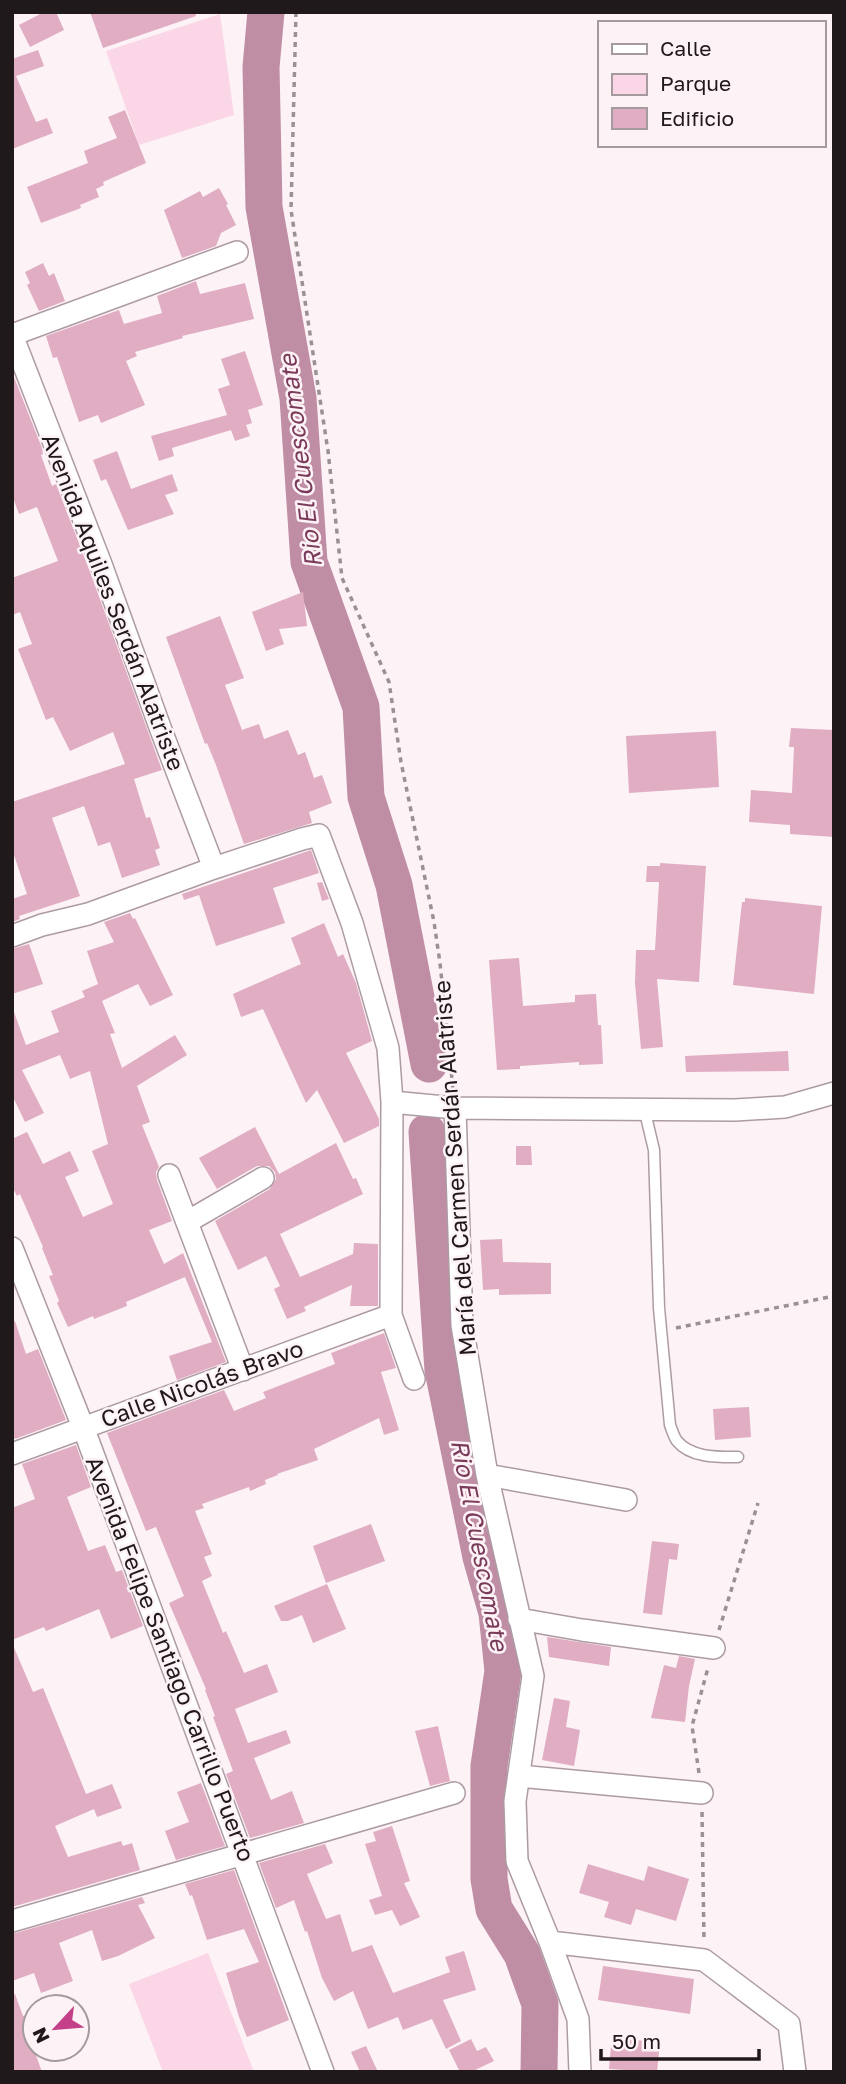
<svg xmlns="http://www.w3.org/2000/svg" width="846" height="2084" viewBox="0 0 846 2084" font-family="'Golos Text',sans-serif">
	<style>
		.green { fill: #fbd6e6 }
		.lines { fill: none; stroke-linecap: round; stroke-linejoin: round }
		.river { stroke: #bf8ea4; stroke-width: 37 }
		.building { fill: #e0adc3 }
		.service-casing { stroke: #ad9ba3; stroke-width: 13 }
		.minor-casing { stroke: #ad9ba3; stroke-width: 24 }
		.path { stroke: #9a9195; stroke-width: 3.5; stroke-dasharray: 5 5; stroke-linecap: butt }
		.service { stroke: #fff; stroke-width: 10 }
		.minor { stroke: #fff; stroke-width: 21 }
		.labels { text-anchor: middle; stroke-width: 5; stroke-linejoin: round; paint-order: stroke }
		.street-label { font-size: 23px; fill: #20191c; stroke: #fdf2f6 }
		.water-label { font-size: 24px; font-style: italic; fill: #7a3b5b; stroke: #fdf2f6 }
	</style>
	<rect width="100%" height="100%" fill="#fdf2f6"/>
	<path class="green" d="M220,14L234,115L139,145L106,51Z
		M208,1953L254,2072H163L129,1984Z"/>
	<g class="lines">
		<path class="river" d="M266,12L261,67L264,207L298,398L309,562L361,707L366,797L394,885L429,1064
			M427,1132L443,1370L481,1557L497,1613L503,1671L489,1766V1879L494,1909L522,1954L540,2004L539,2072"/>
	</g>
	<path class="building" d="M44,12H56L64,30L30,47L19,25Z
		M90,12H195L196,16L103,48Z
		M38,50L44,66L16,76L36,122L47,118L53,133L12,149V59Z
		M125,110L146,163L103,182L104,185L96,189L99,197L80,205L81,208L41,223L27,187L88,163L84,151L117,138L108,117Z
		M219,188L228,204L226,205L236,225L221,233L216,246L182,258L164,210L200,191L203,197Z
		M43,263L49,276L54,273L65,301L39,311L27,285L30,283L25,272Z
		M196,281L200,294L245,283L254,319L182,336L183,338L135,352L137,356L126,361L145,405L101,423L98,415L79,422L57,357L53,358L46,336L119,310L124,324L162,313L157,296Z
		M245,351L263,405L248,410L252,423L246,425L250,436L235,441L231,430L172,448L174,456L159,461L151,436L227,415L218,389L230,385L221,359Z
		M12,372L42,448L43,454L41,455L52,486L56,484L89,569L162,770L134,779L146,818L150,817L160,848L155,850L160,865L122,878L110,842L98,846L84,806L52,818L80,896L19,916L20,919L12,922V899L27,894L12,849V802L125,764L113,732L70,751L53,717L46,720L18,649L32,644L20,612L12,615V578L58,561L37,507L19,514L12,495Z
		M117,451L131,489L172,474L178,491L165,495L174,514L128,530L106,479L101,481L93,460Z
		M303,592L307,626L279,629L284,644L266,651L252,612Z
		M220,616L244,678L225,685L242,730L259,724L264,739L288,730L298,755L305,752L314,778L322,775L332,803L309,812L312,823L244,844L216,765L207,743L205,744L166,637Z
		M791,728L834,730V837L790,834V825L749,822L751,790L792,793L794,747H789Z
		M716,731L719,787L629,793L626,736Z
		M311,850L319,873L273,888L285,923L216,946L199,895L184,900L182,894Z
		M660,863L706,866L699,982L657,979L663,1047L641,1049L635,983L636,950H655L659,882H646L647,866H660Z
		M322,882L329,899L322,901L317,883Z
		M745,898L822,906L814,994L733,985L742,902H745Z
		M130,913L133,919L135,918L173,995L150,1006L138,984L102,1001L115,1033L110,1034L122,1068L175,1035L187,1055L137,1086L150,1122L142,1125L159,1167L156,1172L157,1180L172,1221L149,1230L164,1264L183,1253L226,1362L177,1380L169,1356L212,1342L185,1277L126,1302L127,1306L94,1319L93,1316L68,1327L57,1303L59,1301L49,1276L53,1275L42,1248L43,1247L20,1194L17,1196L12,1186V1139L27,1132L43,1164L70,1151L79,1171L65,1177L83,1217L113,1204L92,1151L108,1144L90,1071L70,1079L60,1055L22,1070L44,1113L25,1122L12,1095V1012H14L26,1045L59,1032L51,1011L85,997L82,991L98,984L87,951L114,942L104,922Z
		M324,923L338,957L343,954L356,983L372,1041L346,1053L379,1119V1126L344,1143L317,1090L306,1103L263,1009L241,1017L233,994L301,964L291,938Z
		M29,944L43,984L12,994V949Z
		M519,958L523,1006L575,1002V995L596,994L598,1025H601L603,1064L579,1065V1062L520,1066V1069L497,1070L489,960Z
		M788,1051L789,1071L686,1072L685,1056Z
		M255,1127L279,1174L336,1143L353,1179L356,1178L363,1194L280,1234L300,1277L353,1254L354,1243L378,1244V1306H350L352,1285L304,1307L306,1311L287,1319L274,1289L280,1286L266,1256L238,1270L215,1221L270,1189L276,1179L275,1172L269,1166H257L217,1189L199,1158Z
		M516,1146H531L532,1165H516Z
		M502,1239L503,1262L551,1263V1294L499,1295V1289L483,1290L480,1240Z
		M15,1321L26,1354L38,1349L66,1420L15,1439L12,1434V1322Z
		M384,1333L396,1368L381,1372L399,1430L384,1435L379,1418L314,1449L318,1460L277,1474L278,1475L265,1480L266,1484L250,1491L249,1487L202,1504L204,1508L195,1511L212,1554L204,1557L212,1576L202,1581L223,1633L226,1631L244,1673L267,1664L278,1692L235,1709L248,1743L286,1730L291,1743L254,1758L271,1800L292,1791L304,1823L250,1838L226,1774L233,1771L213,1717L215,1716L205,1690L206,1689L169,1603L184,1596L156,1527L146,1531L107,1433L224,1390L234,1411L266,1398L263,1392L335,1364L331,1353Z
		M749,1407L751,1437L715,1440L713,1409Z
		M76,1445L91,1487L67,1497L88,1551L105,1545L116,1572L122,1570L143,1626L111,1639L99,1609L46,1631L44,1627L12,1640V1508L35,1499L22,1464Z
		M371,1524L385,1561L326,1583L313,1546Z
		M652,1541L679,1544L677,1560L669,1559L662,1615L643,1613Z
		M327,1584L346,1629L313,1643L302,1615L288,1621H281L274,1606Z
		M547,1637L611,1647L609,1666L549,1657Z
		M12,1643L33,1692L43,1688L86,1794L112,1784L122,1808L97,1817L94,1809L55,1826L68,1857L121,1841L123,1846L132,1843L140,1870L12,1907Z
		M679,1656L695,1659L689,1686L685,1722L651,1718L664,1665L676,1668Z
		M554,1698L570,1701L566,1727L580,1730L574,1766L542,1760Z
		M438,1726L450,1781L430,1786L415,1731Z
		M201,1783L225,1846L176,1860L165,1831L189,1822L177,1792Z
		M392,1826L410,1881L404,1883L420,1917L400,1926L392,1910L375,1915L369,1900L382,1896L365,1844L376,1841L373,1832Z
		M325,1844L333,1863L307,1874L326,1919L340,1914L352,1952L372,1945L393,1993L450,1972L445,1957L464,1951L476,1990L443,2000L461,2041L446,2049L432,2019L403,2030L398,2017L368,2029L353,1991L334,2001L322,1978L307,1931L305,1932L294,1900L276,1908L259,1863Z
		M588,1864L644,1881L648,1866L689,1879L676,1921L636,1909L631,1925L604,1917L609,1902L579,1893Z
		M234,1870L289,2020L247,2037L239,2017L226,1973L259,1962L244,1929L207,1940L192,1895L190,1896L185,1884Z
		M142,1897L145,1903L138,1905L155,1938L118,1956L102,1961L92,1930L59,1943L73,1981L41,1993L34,1973L12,1981V1934Z
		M603,1966L694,1979L690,2014L598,2000Z
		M12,1994H15L23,2016L27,2015L32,2032L28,2033L42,2072H12Z
		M471,2039L477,2051L486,2047L494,2061L471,2072H460L449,2050Z
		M622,2039L660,2042L657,2072L609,2069L611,2046L621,2047Z
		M366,2046L378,2072H360L351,2052Z"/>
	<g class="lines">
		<defs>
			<path id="service" d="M644,1108L654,1150L659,1308L670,1425C672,1430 674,1437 677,1441C691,1458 718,1457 738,1457"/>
			<path id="minor" d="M12,335L101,564L161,730L214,868
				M12,335L237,252
				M12,936L42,925L88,914L214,868L302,839L319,835L352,923L388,1048L392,1102L391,1315L414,1379
				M392,1102L455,1108L735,1110L785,1107L834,1093
				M455,1108L462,1325L487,1475L533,1676L515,1801L517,1861L550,1942L578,2019L580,2072
				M169,1175L243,1370
				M187,1222L263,1178
				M12,1248L83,1427L323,2072
				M12,1454L391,1315
				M487,1475L626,1500
				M519,1619L582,1630L714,1648
				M519,1776L702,1793
				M12,1921L454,1793
				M550,1942L704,1960L789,2024L795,2072"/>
		</defs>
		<use href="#service" class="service-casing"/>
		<use href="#minor" class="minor-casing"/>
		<path class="path" d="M296,12L291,210L328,451L342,578L389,682L401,762L434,922L440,963L453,1089
			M676,1328L834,1296
			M719,1630L758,1503
			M699,1773L692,1726L708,1668
			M702,1812L704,1941"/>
		<use href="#service" class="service"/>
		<use href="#minor" class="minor"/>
	</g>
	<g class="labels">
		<g class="street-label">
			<text transform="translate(113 602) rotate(69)" y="8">Avenida Aquiles Serdán Alatriste</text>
			<text transform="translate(455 1168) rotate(-94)" y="8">María del Carmen Serdán Alatriste</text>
			<text transform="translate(202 1384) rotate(-20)" y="8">Calle Nicolás Bravo</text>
			<text transform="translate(170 1659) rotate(69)" y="8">Avenida Felipe Santiago Carrillo Puerto</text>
		</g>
		<g class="water-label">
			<text transform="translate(301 461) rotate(-97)" y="8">Rio El Cuescomate</text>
			<text transform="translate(479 1545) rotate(79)" y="8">Rio El Cuescomate</text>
		</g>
	</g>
	<rect width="846" height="2084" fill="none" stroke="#20191c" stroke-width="28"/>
	<rect x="598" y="21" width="228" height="126" fill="#fdf2f6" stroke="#a59b9f" stroke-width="2"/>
	<rect x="612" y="44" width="35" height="10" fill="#ffffff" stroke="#a59b9f" stroke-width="2"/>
	<text x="660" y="56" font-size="21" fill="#20191c">Calle</text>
	<rect x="612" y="74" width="35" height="21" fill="#fbd6e6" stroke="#a59b9f" stroke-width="2"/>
	<text x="660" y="91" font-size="21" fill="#20191c">Parque</text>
	<rect x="612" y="108" width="35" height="21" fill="#e0adc3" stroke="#a59b9f" stroke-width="2"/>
	<text x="660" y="126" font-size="21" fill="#20191c">Edificio</text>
	<g transform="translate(56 2028) rotate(244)"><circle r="33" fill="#fdf2f6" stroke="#a59b9f" stroke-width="2"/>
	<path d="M0-5L12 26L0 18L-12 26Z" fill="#c44189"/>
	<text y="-10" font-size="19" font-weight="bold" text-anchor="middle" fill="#20191c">N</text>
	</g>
	<path d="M601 2049v10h158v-10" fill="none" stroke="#20191c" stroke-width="3.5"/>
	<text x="612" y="2049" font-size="21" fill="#20191c" stroke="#fdf2f6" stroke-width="5" paint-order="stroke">50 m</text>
</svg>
